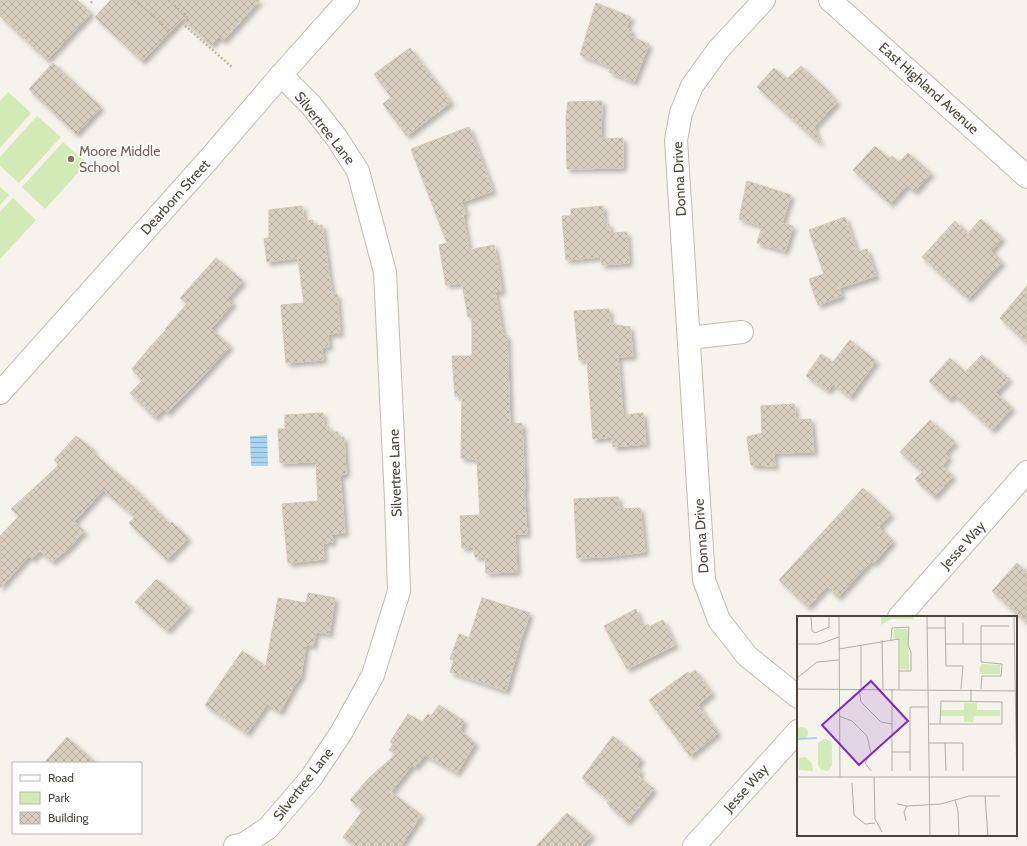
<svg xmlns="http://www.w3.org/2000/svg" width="1027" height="846" viewBox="0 0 1027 846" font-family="Cabin,sans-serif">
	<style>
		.green { fill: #d2eab5 }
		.water { fill: url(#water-rules) }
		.building { fill: url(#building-cross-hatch); stroke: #d3c7b4; filter: url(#shadow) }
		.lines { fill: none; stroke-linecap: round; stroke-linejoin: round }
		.minor-casing { stroke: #c2bbae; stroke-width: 24 }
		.tertiary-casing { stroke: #c2bbae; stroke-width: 24 }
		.path { stroke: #c4b79f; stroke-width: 2.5; stroke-dasharray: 2 2; stroke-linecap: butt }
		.minor { stroke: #fff; stroke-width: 22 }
		.tertiary { stroke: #fff; stroke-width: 22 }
		.education-dot { fill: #8d6e63; stroke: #fff; stroke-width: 1.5 }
		.labels { text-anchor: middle; stroke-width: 3; stroke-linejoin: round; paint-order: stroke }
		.street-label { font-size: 14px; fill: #4b4439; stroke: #fff }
		.education-label { font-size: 14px; fill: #785e54; stroke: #fff; text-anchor: start }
		.inset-river { fill: none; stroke: #a9d4f2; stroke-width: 2 }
		.inset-road { fill: none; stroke: #b2ada4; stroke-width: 1 }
		.view { fill: #7b2cbf; fill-opacity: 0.15; stroke: #7b2cbf; stroke-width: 2 }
		.inset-edge { fill: none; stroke: #4b4439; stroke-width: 2 }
	</style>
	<defs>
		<pattern id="water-rules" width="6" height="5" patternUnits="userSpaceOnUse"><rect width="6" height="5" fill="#a9d4f2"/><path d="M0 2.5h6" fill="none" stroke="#8caec5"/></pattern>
		<pattern id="building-cross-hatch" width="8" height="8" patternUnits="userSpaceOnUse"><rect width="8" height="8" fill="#d8cfc1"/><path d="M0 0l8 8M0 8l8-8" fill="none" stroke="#b1aa9e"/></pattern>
		<filter id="shadow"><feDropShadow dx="3.5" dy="3.5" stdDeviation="2" flood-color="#0004"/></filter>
	</defs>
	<rect width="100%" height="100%" fill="#f6f3ec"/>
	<path class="green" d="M8,92L31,113L0,148V101Z
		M37,116L61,137L19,183L0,166V157Z
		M63,142L87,163L45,209L22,187Z
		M0,187L9,195L0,205Z
		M13,198L36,220L0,259V212Z"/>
	<path class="water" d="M267,435L268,466H251L250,436Z"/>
	<path class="building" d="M0,0H77L91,13L47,60L0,16Z
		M111,0H260L223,41L219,37L211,45L182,19L142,61L95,17Z
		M596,3L631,17L626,28L632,30L630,36L649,44L634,82L609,72L611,67L580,55Z
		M410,48L451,102L407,136L383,104L391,97L374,74Z
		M53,63L101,107L76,134L29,89Z
		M801,66L826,89L837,102L814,127L820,144L757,87L774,68L787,79Z
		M602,101L601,139L623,138V168L567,169L566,117L568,102Z
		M469,127L493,191L462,202L466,214L463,215L469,250L494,245L502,291L495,292L503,335H507L510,424L522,423L525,489H524L527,534H515L517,572L486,573L485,557H475L474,547L462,548L460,516L480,515L477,459L461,458L462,395L455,396L452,356H472V317H468L462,283L446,285L439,245L447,243L411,149Z
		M875,146L889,159L892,156L899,162L908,153L931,173L914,192L907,185L890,204L853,170Z
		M747,181L791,195L782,223L793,226L785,251L757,243L762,226L739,219Z
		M302,206L304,221L313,220L314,226L322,225L332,294H337L340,333L328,334L329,347H322L323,360L286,363L281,305L304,303L298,258L267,262L264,239L269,238V210Z
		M603,206L604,225L609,224L610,233L627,232L629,263L602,265L601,257L566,260L562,216H571V209Z
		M845,217L857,252L867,249L876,276L839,288L842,296L818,305L809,279L824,274L809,230Z
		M981,219L1002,238L991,251L1002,262L968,299L922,257L955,221L968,233Z
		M216,258L243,281L228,298L233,303L211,329L230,346L200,379L167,413L163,409L155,418L130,393L142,381L132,369L150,347L166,330L165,329L187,304L180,298Z
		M1027,286V343L1000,318Z
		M609,309L610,324L630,327L633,356L618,357L623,415L643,413L646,444L613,447L612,437L593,439L587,360H579L574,311Z
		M850,340L876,361L850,397L833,384L828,391L806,376L821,354L833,362Z
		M982,355L1009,379L996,393L1012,408L992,430L954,395L949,400L929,381L950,358L965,372Z
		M794,404L796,420L811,419L814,452L774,453L775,466L751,465L747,437L762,433L761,406Z
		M323,413L324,427L329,426V432H338V438L344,437L346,474L340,475L345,533L332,534L333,542L323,543L324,559L288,563L282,504L318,501L316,462L280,463L278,429H285V415Z
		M930,420L955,442L945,453L949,457L942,466L953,476L934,497L915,479L922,472L900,452Z
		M76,436L94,450L92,452L133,487L170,524L172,522L188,538L167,560L129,523L135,517L103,490L74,522L84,531L69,548L52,562L40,551L32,559L29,556L0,588V536L19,516L11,509L59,465L54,460Z
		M863,488L891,514L879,527L893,541L874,563L871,561L838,597L827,586L808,607L779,580Z
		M618,497L619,509L640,508L645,552L605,557L577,558L574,499Z
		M1017,563L1027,572V623L992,591Z
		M157,579L189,607L167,631L135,602Z
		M308,593L335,598L329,634L316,632L313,646L306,644L301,676L293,688L280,712L267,704L247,733L205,705L242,651L266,666L278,598L306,603Z
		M482,598L530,613L521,639L506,691L450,672L454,660L450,659L459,634L469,638Z
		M636,609L642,627L648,624L649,627L663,620L675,645L627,669L604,626Z
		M695,670L712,693L698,705L718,733L690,756L649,700L688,672L690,674Z
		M439,705L464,721L460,730L475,743L457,773L425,755L415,767L412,765L391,792L421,815L401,846H356L343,837L363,810L350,800L368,779L396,754L389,750L393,744L390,742L408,714L422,722L428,714L431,716Z
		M613,736L641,759L636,767L641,771L638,776L654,789L627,822L607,803L610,801L582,778Z
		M67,737L96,763H44Z
		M567,813L592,835L582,846H536Z"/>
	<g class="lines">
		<defs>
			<path id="minor" d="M764,0L718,50L692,86L681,113L676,140L704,580L719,620L747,656L798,697
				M689,338L742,332
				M899,617L1027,472
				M235,846L244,844L268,828L311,778L341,733L373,675L399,591L396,500L385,272L358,171L336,137L311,105L281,75
				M694,846L798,731"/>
			<path id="tertiary" d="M830,0L1027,177
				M0,393L209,159L281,75L348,0"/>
		</defs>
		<use href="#minor" class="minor-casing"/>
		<use href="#tertiary" class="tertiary-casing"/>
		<path class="path" d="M135,0L173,34L187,17L168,0
			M91,3L93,0
			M182,23L233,68"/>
		<use href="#minor" class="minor"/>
		<use href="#tertiary" class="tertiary"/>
	</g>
	<circle class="education-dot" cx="71" cy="159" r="4"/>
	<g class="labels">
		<g class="street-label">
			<text transform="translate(929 88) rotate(42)" y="5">East Highland Avenue</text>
			<text transform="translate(325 128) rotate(52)" y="5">Silvertree Lane</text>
			<text transform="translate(679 179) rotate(-93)" y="5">Donna Drive</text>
			<text transform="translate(175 197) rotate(-48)" y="5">Dearborn Street</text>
			<text transform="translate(395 473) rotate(-92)" y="5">Silvertree Lane</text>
			<text transform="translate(701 536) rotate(-94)" y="5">Donna Drive</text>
			<text transform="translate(963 545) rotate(-48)" y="5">Jesse Way</text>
			<text transform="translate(303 784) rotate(-52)" y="5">Silvertree Lane</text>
			<text transform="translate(746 788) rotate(-48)" y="5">Jesse Way</text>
		</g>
		<g class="education-label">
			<text x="79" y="156">Moore Middle<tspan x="79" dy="16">School</tspan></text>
		</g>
	</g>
	<g transform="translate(797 616)">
		<rect width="220" height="220" fill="#f6f3ec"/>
		<path d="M84,0H116V3H94L84,9ZM28,125L34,130L33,150L29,154L24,152L23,147V129Z" fill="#d2eab5"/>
		<path d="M97,13H111L112,54L103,53V24L96,22ZM185,48L203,49V58H184L182,53ZM167,87H180V94H203V100H177L176,106H167V100H144V94H167ZM-1 117a6 6 0 1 1 12 0a6 6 0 1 1-12 0ZM27,123L33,124L35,130V149L31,155L24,154L21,149V127ZM28,125L34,130L33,150L29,154L24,152L23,147V129ZM9,141L15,148L16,155L2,154V142Z" fill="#d2eab5" fill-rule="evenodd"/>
		<path class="inset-river" d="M0,123L20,122"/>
		<path class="inset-road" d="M14,0L15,15L18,17L32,11V0M42,0L43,161M130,0L133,220M148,0L149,50H166L164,73M217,0L220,177M130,12H148M85,24L86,73M94,24L95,12L112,11L111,29L114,36V55H102M0,28H22L42,21M148,28H218M166,28V7M64,30V73M42,33L102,23V73M0,62L20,46L42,44M0,73L220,75M62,73L64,86L84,106L95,108M95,73V155M174,73V86M184,73L185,60H204L205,48L184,46V10H212M42,100L55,105L70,120L74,137L68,147L74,155M131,108H205V86L144,85L143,108M131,127H166V155M148,127L149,155M95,136H113M113,155V91H131M0,161H220M77,161L78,203L85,216M55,167L57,199L68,208L78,207M188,180L191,220M158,184L161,195L162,220M100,188L110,190L144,188L172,180H203M109,205L107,196L110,190"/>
		<path class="view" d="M74,65L111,105L62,149L25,109Z"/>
		<rect width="220" height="220" class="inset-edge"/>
	</g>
	<rect x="12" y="762" width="130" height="72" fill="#ffffff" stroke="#b7b4b0"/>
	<rect x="20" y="775" width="20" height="6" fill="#ffffff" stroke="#b7b4b0"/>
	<text x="48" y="782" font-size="12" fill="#4b4439">Road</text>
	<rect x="20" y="792" width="20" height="12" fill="#d2eab5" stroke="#b7b4b0"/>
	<text x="48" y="802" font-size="12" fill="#4b4439">Park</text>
	<rect x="20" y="812" width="20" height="12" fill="url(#building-cross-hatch)" stroke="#b7b4b0"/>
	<text x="48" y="822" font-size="12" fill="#4b4439">Building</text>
</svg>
